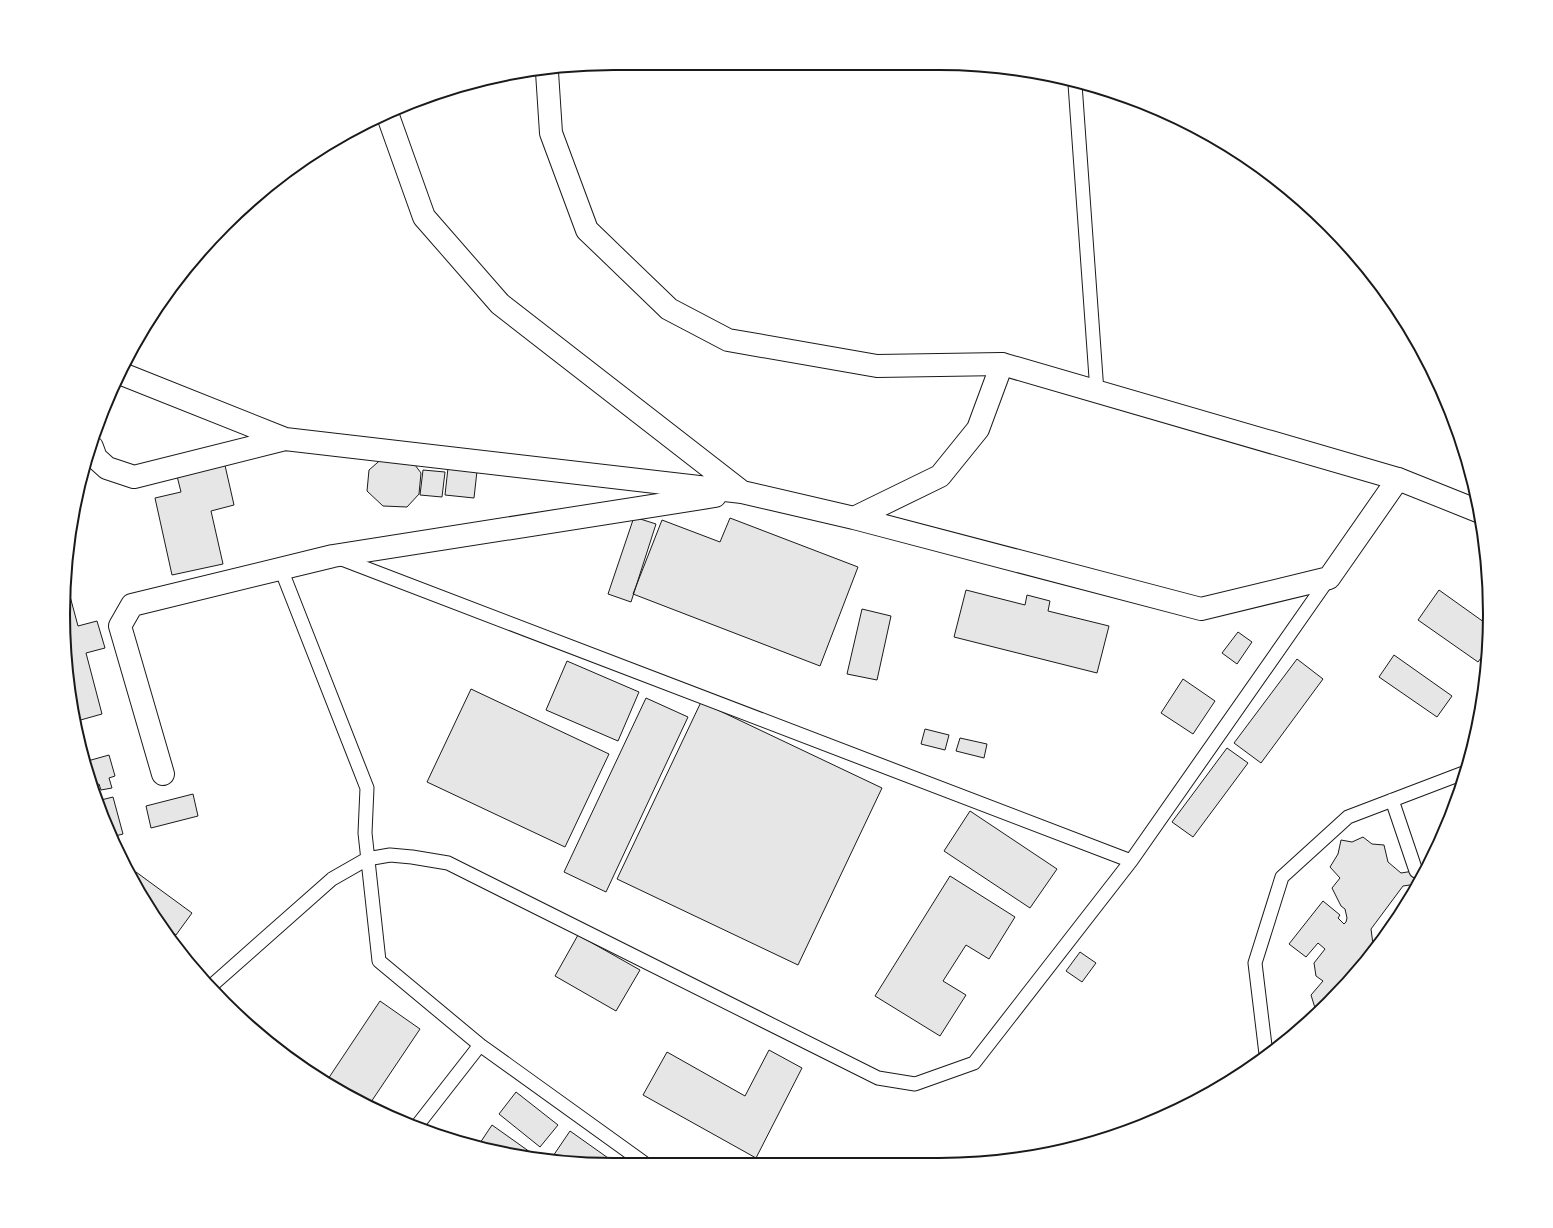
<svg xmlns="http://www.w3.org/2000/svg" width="1553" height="1228" viewBox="0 0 1553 1228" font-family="'Archivo Narrow',sans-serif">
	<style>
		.building { fill: #e6e6e6; stroke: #1a1a1a }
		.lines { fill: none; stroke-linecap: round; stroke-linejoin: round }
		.service-casing { stroke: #1a1a1a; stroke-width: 15 }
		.minor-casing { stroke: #1a1a1a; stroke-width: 24 }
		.tertiary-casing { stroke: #1a1a1a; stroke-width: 24 }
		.service { stroke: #fff; stroke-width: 13 }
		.minor { stroke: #fff; stroke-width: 22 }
		.tertiary { stroke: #fff; stroke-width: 22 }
		.rim { fill: none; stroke: #1a1a1a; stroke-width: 2 }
	</style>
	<rect width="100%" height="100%" fill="#fff"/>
	<path class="building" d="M385,456L409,457L421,473L419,494L407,507L383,506L367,491L369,470Z
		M449,459L478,462L474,498L445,495Z
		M224,461L234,505L211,511L223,564L172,575L155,498L181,492L176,472Z
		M85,463L88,475L81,476L82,472Z
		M423,470L445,472L442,497L420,495Z
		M634,517L656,524L631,602L608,594Z
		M730,518L858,567L820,666L633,594L662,520L720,542Z
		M67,585L78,626L97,621L105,648L86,653L102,714L77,721L63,614Z
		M966,590L1025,605L1027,595L1050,601L1048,611L1109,626L1097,673L954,637Z
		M1439,590L1488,625L1489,647L1478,662L1418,620Z
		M862,609L891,616L877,680L847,674Z
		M1238,632L1252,642L1237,664L1222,653Z
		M1394,655L1452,696L1437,717L1379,677Z
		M1297,659L1323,679L1261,763L1234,743Z
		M567,661L639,692L618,741L546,710Z
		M1183,679L1215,701L1193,734L1161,713Z
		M471,689L609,754L565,847L427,782Z
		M646,698L688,717L606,892L564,872Z
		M701,702L882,788L798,965L617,879Z
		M925,729L949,735L945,750L921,744Z
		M960,738L987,744L984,758L956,751Z
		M1227,748L1248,763L1193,837L1172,822Z
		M109,755L115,776L109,778L112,788L101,790L99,784L94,786L90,771L88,772L84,762Z
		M193,794L198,816L151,828L146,806Z
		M100,797L101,800L113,797L123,834L115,836L99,798Z
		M970,811L1057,869L1030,908L944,851Z
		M1363,837L1372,844L1384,845L1388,862L1401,873L1426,869L1417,884L1403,886L1371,929L1374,952L1319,1010L1315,1008L1311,995L1323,981L1316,976L1314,963L1325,949L1318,943L1306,957L1289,944L1323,901L1340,915L1338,918L1344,924L1346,922L1347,918L1345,909L1341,906L1332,888L1340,878L1330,867L1338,854L1341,840L1352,842Z
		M1436,851L1431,861L1430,852Z
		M136,872L192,913L176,935L163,925L137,890L132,878Z
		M950,876L1015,917L989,959L966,945L943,981L966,995L940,1036L875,996Z
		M578,935L640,970L616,1011L555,976Z
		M1080,952L1096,963L1082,982L1066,971Z
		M380,1001L420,1029L369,1105L326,1082Z
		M769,1050L802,1068L756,1158L643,1095L667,1052L745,1096Z
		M516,1092L558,1125L540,1147L499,1114Z
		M492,1125L530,1152L527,1156L507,1154L478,1146Z
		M570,1131L618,1165L551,1159Z"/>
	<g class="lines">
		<defs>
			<path id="service" d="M1075,84L1097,392
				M339,558L1131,861
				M281,569L367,788L365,833L379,961L480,1045L647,1165
				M1392,800L1416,871
				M210,987L332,879L367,859L390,855L412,857L448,863L878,1078L915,1084L974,1063L1131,861L1329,578
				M1266,1054L1255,963L1282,877L1348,817L1466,772
				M416,1127L480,1045"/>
			<path id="minor" d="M388,116L424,217L500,304L742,492
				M122,374L285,439L742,492L854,518L1201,609L1329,578L1398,479
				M92,447L96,458L107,468L134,477L285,439
				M854,518L940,476L978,429L1002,364
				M163,774L120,626L132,605L333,556L715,496"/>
			<path id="tertiary" d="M547,72L551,133L587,230L669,309L728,340L877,366L1002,364L1398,479L1478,511"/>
		</defs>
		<use href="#service" class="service-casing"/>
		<use href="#minor" class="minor-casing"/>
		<use href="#tertiary" class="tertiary-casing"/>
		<use href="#service" class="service"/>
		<use href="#minor" class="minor"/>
		<use href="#tertiary" class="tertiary"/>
	</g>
	<path d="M0 0H1553V1228H0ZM614 70H939A544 544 0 0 1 1483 614V614A544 544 0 0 1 939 1158H614A544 544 0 0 1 70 614V614A544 544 0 0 1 614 70Z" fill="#fff" fill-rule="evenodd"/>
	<path class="rim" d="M614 70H939A544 544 0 0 1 1483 614V614A544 544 0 0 1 939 1158H614A544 544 0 0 1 70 614V614A544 544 0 0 1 614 70Z"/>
</svg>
